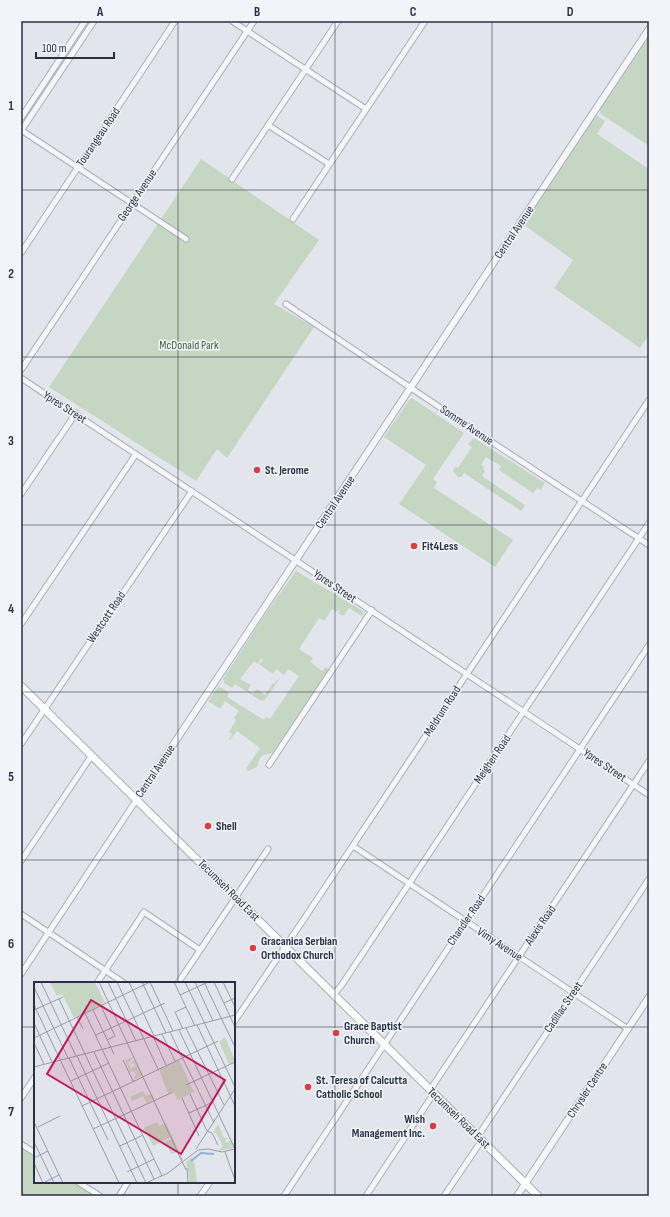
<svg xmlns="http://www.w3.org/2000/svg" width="670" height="1217" viewBox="0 0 670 1217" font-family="'Sofia Sans Condensed',sans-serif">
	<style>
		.green { fill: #c5d7c2 }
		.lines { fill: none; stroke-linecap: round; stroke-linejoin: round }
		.minor-casing { stroke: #aaafba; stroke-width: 7 }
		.tertiary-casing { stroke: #aaafba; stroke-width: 8 }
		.secondary-casing { stroke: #aaafba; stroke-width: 9 }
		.minor { stroke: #f6f6fa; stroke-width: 5 }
		.tertiary { stroke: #f6f6fa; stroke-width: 6 }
		.secondary { stroke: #fff; stroke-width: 7 }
		.grid { fill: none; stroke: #283046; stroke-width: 1; stroke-opacity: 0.55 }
		.poi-dot { fill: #dc3c41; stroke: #f2f4f9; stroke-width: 1.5 }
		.labels { text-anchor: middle; stroke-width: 3; stroke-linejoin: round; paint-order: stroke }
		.street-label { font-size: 12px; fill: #283046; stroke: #f2f4f9 }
		.park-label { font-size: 12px; fill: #376334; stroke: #f2f4f9 }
		.poi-label { font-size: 12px; font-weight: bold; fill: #283046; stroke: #f2f4f9; text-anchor: start }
		.inset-river { fill: none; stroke: #9aaecf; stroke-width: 2 }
		.inset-road { fill: none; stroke: #989daa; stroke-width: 1 }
		.view { fill: #c2185b; fill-opacity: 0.15; stroke: #c2185b; stroke-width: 2 }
		.inset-edge { fill: none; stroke: #283046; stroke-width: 2 }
		.neatline { fill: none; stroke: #283046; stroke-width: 1.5 }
		.grid-label { font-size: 13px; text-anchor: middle; font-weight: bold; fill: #283046 }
	</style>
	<rect width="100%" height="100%" fill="#e2e5ec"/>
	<path class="green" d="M649,35V146L601,114L599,109Z
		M596,115L605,121L597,134L649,169V335L640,348L554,288L573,260L523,224Z
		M201,159L319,240L274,304L314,327L227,458L217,449L196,481L49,387Z
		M412,398L464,433L433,479L437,482L434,488L513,540L495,567L399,504L426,465L384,437L409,400Z
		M474,438L545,483L541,490L537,488L533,493L499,470L501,466L486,457L481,465L484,467L483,469L485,471L482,476L525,505L521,511L464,473L461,477H458L453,471L455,466L458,468L472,447L468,444Z
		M296,571L363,611L364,613L362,616L349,608L343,616L338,613L340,611L338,610L336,612L332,609L324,621L319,618L299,649L313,658L310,662L322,671L326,667L329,670L275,751C265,758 262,749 257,767L248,771L246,769L260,748L237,731L230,740L229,739L232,734L229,732L236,720L234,718L239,711L225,701L220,709L208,701L218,687L222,688L229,693L227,697L264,720L266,717L270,719L299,676L288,669L284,675L276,669L273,674L259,664L263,660L261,658L258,664L254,661L240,679L251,685L248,690L253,694L257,689L265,695L273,683L274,684L276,682L275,679L277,681L279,678H280L264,701L263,700L261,701L235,684L232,688L224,683L223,679L264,616Z
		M21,1147L35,1156V1182H74L95,1196H21Z"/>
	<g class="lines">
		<defs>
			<path id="minor" d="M232,21L366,109
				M21,118L85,21
				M268,125L329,164
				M21,130L186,239
				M21,131L94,21
				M232,179L338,21
				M293,219L425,21
				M21,253L175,21
				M286,304L475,431L649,545
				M21,370L254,21
				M21,378L649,795
				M21,494L76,413
				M21,624L136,454
				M21,744L192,491
				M269,765L372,610
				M353,846L628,1029
				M21,861L92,755
				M21,914L124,983
				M21,974L137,799
				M97,983L144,912L200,950
				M178,983L268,849
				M334,994L341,986L649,523
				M234,1022L306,916L649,400
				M430,1090L649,761
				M21,1098L35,1077
				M478,1136L649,879
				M21,1144L35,1153
				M78,1182L100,1196
				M119,1196L128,1182
				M200,1196L210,1182
				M284,1196L649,645
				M366,1196L434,1093
				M444,1196L482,1140"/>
			<path id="tertiary" d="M137,799L649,29
				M517,1196L649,997"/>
			<path id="secondary" d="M21,686L538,1196"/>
		</defs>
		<use href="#minor" class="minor-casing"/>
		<use href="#tertiary" class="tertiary-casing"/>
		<use href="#secondary" class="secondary-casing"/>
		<use href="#minor" class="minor"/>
		<use href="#tertiary" class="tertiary"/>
		<use href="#secondary" class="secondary"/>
	</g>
	<path class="grid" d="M178,21V983M335,21V1196M492,21V1196M21,190H649M21,357H649M21,525H649M21,692H649M21,860H649M21,1027H35M234,1027H649M178,1182V1196"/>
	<g class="poi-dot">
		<circle cx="257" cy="470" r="4"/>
		<circle cx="414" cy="546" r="4"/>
		<circle cx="208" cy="826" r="4"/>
		<circle cx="253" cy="948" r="4"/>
		<circle cx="336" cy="1033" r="4"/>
		<circle cx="308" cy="1087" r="4"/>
		<circle cx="433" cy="1126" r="4"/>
	</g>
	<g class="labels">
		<g class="street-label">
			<text transform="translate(98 137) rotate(-56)" y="4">Tourangeau Road</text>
			<text transform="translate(137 195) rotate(-56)" y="4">George Avenue</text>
			<text transform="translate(514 232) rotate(-56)" y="4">Central Avenue</text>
			<text transform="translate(65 407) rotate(33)" y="4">Ypres Street</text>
			<text transform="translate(467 425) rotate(34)" y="4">Somme Avenue</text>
			<text transform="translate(335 502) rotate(-56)" y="4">Central Avenue</text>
			<text transform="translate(335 586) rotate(34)" y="4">Ypres Street</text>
			<text transform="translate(106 617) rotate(-56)" y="4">Westcott Road</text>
			<text transform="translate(442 711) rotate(-57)" y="4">Meldrum Road</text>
			<text transform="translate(492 759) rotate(-56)" y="4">Meighen Road</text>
			<text transform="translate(605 765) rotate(34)" y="4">Ypres Street</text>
			<text transform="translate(155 771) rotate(-56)" y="4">Central Avenue</text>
			<text transform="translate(229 890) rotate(45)" y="4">Tecumseh Road East</text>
			<text transform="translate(466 920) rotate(-56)" y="4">Chandler Road</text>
			<text transform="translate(540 925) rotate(-56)" y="4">Alexis Road</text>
			<text transform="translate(500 944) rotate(33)" y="4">Vimy Avenue</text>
			<text transform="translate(563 1007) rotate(-56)" y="4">Cadillac Street</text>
			<text transform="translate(587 1090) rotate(-57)" y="4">Chrysler Centre</text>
			<text transform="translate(459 1118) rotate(44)" y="4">Tecumseh Road East</text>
		</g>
		<g class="park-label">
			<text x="189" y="349">McDonald Park</text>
		</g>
		<g class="poi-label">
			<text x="265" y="474">St. Jerome</text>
			<text x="422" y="550">Fit4Less</text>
			<text x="216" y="830">Shell</text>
			<text x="261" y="945">Gracanica Serbian<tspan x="261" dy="14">Orthodox Church</tspan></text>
			<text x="344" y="1030">Grace Baptist<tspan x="344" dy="14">Church</tspan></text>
			<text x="316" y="1084">St. Teresa of Calcutta<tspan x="316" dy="14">Catholic School</tspan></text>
			<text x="425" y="1123" text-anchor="end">Wish<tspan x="425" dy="14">Management Inc.</tspan></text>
		</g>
	</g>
	<g transform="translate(34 982)">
		<rect width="201" height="201" fill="#e2e5ec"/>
		<path d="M16,0H61L71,21L40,36L28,12L23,14ZM191,55L201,79L195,82L185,60ZM90,75L92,78L100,75L94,81L97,87L102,83L98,80V84L97,81L100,78L109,93L100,98L102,92L100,89L96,90ZM145,78L160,110L144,118L139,109L134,111L125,88ZM109,109L112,114L118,112L120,117L113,121L109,114L98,119L96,115ZM123,140L125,144L132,141L149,178L148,179L140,186L147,179L143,170L137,172L131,160L138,157L137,155L119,164L110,146ZM184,142L190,156H195L191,158L193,161L197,158L200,166L184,169L189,164L182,151H179ZM158,175L161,183L163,201H156L152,180Z" fill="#c5d7c2"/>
		<path class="inset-river" d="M157,179L167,171L180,172"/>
		<path class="inset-road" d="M7,0L42,74M65,0L152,188M74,0L102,59M83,0L124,87M95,0L120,54M108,0L132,51M116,0L139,49M140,0L161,44M151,0L201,105M161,0L179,39M170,0L201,65M180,0L201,45M189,0L201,25M0,5L34,76M146,13L174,0M25,17L112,201M190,21L201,16M0,23L85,201M67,24L81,54L73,58M0,28L29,15M59,28L80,72M51,31L128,194M43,35L49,47M0,41L18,80M163,43L201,124M152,46L190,123M149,47L141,30L152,25M145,48L201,167M136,50L180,141M128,52L141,79M62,53L131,21M119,54L132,83M0,56L116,0M0,61L10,82M60,70L120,197M43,74L103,201M35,76L74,158M89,78L99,99M0,85L201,33M37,99L75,81M152,103L201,80M156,112L173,149L178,151L184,163M148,116L165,154M48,124L184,59M155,131L179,120M0,140L29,201M4,145L26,134M59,147L139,110M0,160L20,201M86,164L109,153M162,167L201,107M191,170L201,198M0,176L14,169M0,181L9,201M153,186L154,201M93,190L120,177M9,201L25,193M112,201L134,191L164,168L174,167L188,170L201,167"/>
		<path class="view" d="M57,18L191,98L147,172L13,92Z"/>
		<rect width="201" height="201" class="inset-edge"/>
	</g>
	<rect width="670" height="1217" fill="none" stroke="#f2f4f9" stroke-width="44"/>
	<path d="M36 52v6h78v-6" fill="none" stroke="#283046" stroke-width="2"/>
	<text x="42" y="52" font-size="12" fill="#283046" stroke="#f2f4f9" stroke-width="3" paint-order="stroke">100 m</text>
	<rect x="22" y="22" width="626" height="1173" class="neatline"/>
	<g class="grid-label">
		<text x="100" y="16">A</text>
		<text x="257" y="16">B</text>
		<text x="413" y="16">C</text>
		<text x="570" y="16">D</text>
		<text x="11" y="110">1</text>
		<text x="11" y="278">2</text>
		<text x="11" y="445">3</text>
		<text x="11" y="613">4</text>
		<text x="11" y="781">5</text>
		<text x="11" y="948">6</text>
		<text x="11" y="1116">7</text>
	</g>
</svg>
